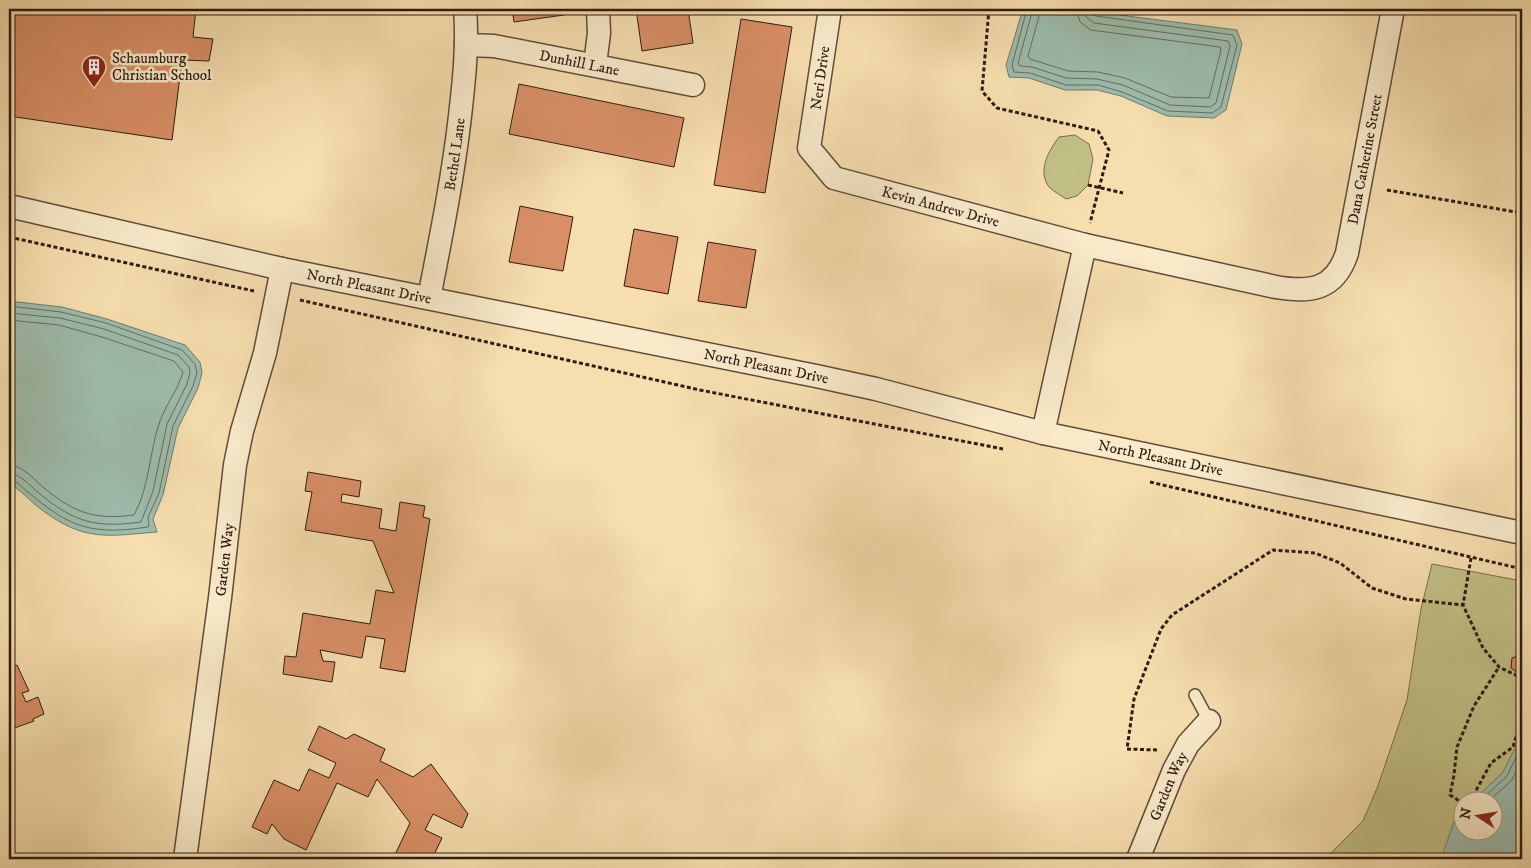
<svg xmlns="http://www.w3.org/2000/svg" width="1531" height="868" viewBox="0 0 1531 868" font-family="'IM FELL DW Pica',serif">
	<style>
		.green { fill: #c2c086; stroke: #786e4d; fill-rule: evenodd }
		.water { fill: #9dbcac; stroke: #707c6f }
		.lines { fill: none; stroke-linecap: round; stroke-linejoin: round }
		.shore { stroke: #656c60; stroke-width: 1 }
		.building { fill: #d88f66; stroke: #2d1c14 }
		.lane-casing { stroke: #5f4c3a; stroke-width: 14 }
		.street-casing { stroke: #5f4c3a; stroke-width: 25 }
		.path { stroke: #2d1c14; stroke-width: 3; stroke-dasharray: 4 2.5; stroke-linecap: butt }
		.lane { stroke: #f9eaca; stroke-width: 11 }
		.street { stroke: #f9eaca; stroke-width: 22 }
		.labels { text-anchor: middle; stroke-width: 5; stroke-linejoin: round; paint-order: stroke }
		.poi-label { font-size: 15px; fill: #2d1c14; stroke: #f9eaca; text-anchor: start }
		.street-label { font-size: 15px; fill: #2d1c14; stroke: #f9eaca }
	</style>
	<rect width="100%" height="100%" fill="#f6deae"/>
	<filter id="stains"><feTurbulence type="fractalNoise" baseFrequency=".004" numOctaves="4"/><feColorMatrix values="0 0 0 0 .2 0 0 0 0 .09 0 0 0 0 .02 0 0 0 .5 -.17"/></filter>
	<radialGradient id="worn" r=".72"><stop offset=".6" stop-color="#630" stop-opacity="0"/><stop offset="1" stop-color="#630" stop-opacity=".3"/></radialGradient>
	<path class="green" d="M1075,135L1089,144L1093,159L1088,185L1077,196L1066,199C1061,195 1054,192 1050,188C1036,172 1049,150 1059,137Z
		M1432,564L1522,581V859H1325L1363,821L1378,786L1407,700L1421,609ZM1464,800H1494V830H1464Z"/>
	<path class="water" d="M1023,9H1090L1096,12L1237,30L1242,44L1226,110L1214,118L1167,116L1121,96L1097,90H1065L1029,78L1009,77L1006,65Z
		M9,301L62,307L107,319L185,345L200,362L202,373L198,388L178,428L163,495L153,519L157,532C107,536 85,542 42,510C31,502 21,490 9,483Z
		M1522,734V859H1441L1456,816L1463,809L1464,830H1494V800H1474L1503,772Z"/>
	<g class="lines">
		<path class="shore" d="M1027,9L1012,65L1014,72L1030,73L1066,85H1098L1122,92L1168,111L1212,113L1221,107L1237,45L1233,35L1096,16L1091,14L1090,9
			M1033,9L1018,63L1020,66L1032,67L1066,78L1097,79L1123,85L1170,105L1210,107L1216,103L1230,46L1228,41L1094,23L1086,17L1084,9
			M1041,9L1028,56L1030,59L1068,71L1098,72L1125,78L1171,97L1209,98L1221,50L1220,47L1091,30L1080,22L1076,9
			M9,306L61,312L106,323L182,350L195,364L197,373L193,386L173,426L159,493L148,517L149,525L148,527C82,537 64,523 15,481L9,479
			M9,313L60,318L104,329L178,355L189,367L190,373L187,384L167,424L153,491L141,522C97,528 75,523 40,494C31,487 21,474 9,473
			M9,320L59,325L102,337L174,361L183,372C178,390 166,404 160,421C149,452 150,486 134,515C94,520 75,513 44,488C33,479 24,466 9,465
			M1481,800L1507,776L1522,745
			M1490,800L1512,780L1522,759"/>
	</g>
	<path class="building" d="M9,9H196L193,37L213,39L209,61L182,60L172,140L9,116Z
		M512,9H564V15L514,22Z
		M636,9H688L693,43L642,51Z
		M741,19L792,27L765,193L714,185Z
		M519,84L684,118L674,167L509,134Z
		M520,206L573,217L563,271L509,262Z
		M634,229L678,237L668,294L624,286Z
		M708,242L756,250L746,308L698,301Z
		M308,472L361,481L359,497L342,494L341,502L382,509L379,528L396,531L400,502L425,506L423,517L430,519L405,672L380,668L385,639L366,636L362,658L320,650L323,661L335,662L332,682L283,674L285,656L296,657L303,613L370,624L376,590L394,593L373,541L305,530L312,492L305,491Z
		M1521,655L1522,673L1520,674L1511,668L1512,658Z
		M17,665L29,691L22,693L26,702L38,697L44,714L33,719L34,721L9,730V667V668Z
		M319,726L346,739L354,734L385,749L380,761L413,777L431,764L468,814L462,828L433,814L425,830L442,838L432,859H393L410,823L377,779L368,797L337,783L306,850L284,839L272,824L267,834L252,827L274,780L299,791L309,769L329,778L336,763L308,750Z"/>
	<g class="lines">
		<defs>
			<path id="lane" d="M1195,695L1209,721"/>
			<g id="street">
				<path id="s1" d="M830,9L809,148L834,178L1085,245L1276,287C1310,293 1335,290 1347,253L1393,9"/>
				<path id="s2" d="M466,45L494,46L693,85"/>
				<path d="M595,65L599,33L598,9"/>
				<path id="s3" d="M9,206L282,269L816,376L876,389L1043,433L1522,533"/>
				<path id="s4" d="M429,298C441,237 453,177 460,116C464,81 468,44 465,9"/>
				<path d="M1043,433L1085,245"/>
				<path id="s5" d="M185,859L220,598L235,465L242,431L265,353L282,269"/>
				<path id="s6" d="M1138,859L1174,770L1188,744L1209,721"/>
			</g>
		</defs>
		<use href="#lane" class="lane-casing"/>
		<use href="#street" class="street-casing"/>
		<path class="path" d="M989,9L982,91L997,108L1098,131L1109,150L1090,223
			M1088,185L1123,193
			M1387,190L1522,213
			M9,237L254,291
			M300,300L700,390L1003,449
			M1150,482L1522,569
			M1471,558L1463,605L1483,648L1499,667L1522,678
			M1157,750L1127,749L1134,699L1161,629L1172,615L1273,550L1315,553L1340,563L1372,588L1406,599L1463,605
			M1468,800L1473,796L1491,763L1513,747L1522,716
			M1464,804L1450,795L1454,775L1457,747L1474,706L1499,667"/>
		<use href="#lane" class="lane"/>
		<use href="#street" class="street"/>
	</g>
	<defs>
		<symbol id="building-pin" viewBox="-11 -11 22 30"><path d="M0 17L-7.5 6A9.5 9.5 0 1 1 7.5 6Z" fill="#8f2418" stroke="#f9eaca"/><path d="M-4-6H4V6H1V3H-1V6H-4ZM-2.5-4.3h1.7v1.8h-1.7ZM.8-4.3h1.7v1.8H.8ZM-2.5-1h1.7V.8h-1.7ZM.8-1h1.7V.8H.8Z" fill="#fff"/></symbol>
	</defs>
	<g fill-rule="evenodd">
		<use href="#building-pin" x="80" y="53" width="28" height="38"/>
	</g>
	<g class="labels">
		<g class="poi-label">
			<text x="112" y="63">Schaumburg<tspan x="112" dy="17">Christian School</tspan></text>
		</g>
		<g class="street-label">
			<text dy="5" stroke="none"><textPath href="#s2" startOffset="115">Dunhill Lane</textPath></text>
			<text transform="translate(820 78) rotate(-82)" y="5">Neri Drive</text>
			<text dy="5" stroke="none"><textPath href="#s4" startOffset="146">Bethel Lane</textPath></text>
			<text dy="5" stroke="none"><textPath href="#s1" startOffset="819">Dana Catherine Street</textPath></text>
			<text dy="5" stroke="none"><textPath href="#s1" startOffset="290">Kevin Andrew Drive</textPath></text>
			<text dy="5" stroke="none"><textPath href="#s3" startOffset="369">North Pleasant Drive</textPath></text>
			<text dy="5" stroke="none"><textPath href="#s3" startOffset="774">North Pleasant Drive</textPath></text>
			<text dy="5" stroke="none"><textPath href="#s3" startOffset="1179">North Pleasant Drive</textPath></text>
			<text dy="5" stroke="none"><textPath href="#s5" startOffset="302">Garden Way</textPath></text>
			<text dy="5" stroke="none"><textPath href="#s6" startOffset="79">Garden Way</textPath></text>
		</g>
	</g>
	<rect width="1531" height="868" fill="none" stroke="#f6deae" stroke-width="30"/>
	<rect x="10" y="10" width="1511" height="848" fill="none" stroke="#2d1c14" stroke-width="2.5"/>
	<rect x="15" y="15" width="1501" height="838" fill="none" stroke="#2d1c14"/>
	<g transform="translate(1478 816) rotate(282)"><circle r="24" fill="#f9eaca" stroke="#a79881"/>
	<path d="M0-4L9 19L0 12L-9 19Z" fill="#8f2418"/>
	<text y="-8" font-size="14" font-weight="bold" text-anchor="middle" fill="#2d1c14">N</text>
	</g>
	<rect width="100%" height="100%" filter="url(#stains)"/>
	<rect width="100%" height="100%" fill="url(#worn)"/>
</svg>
